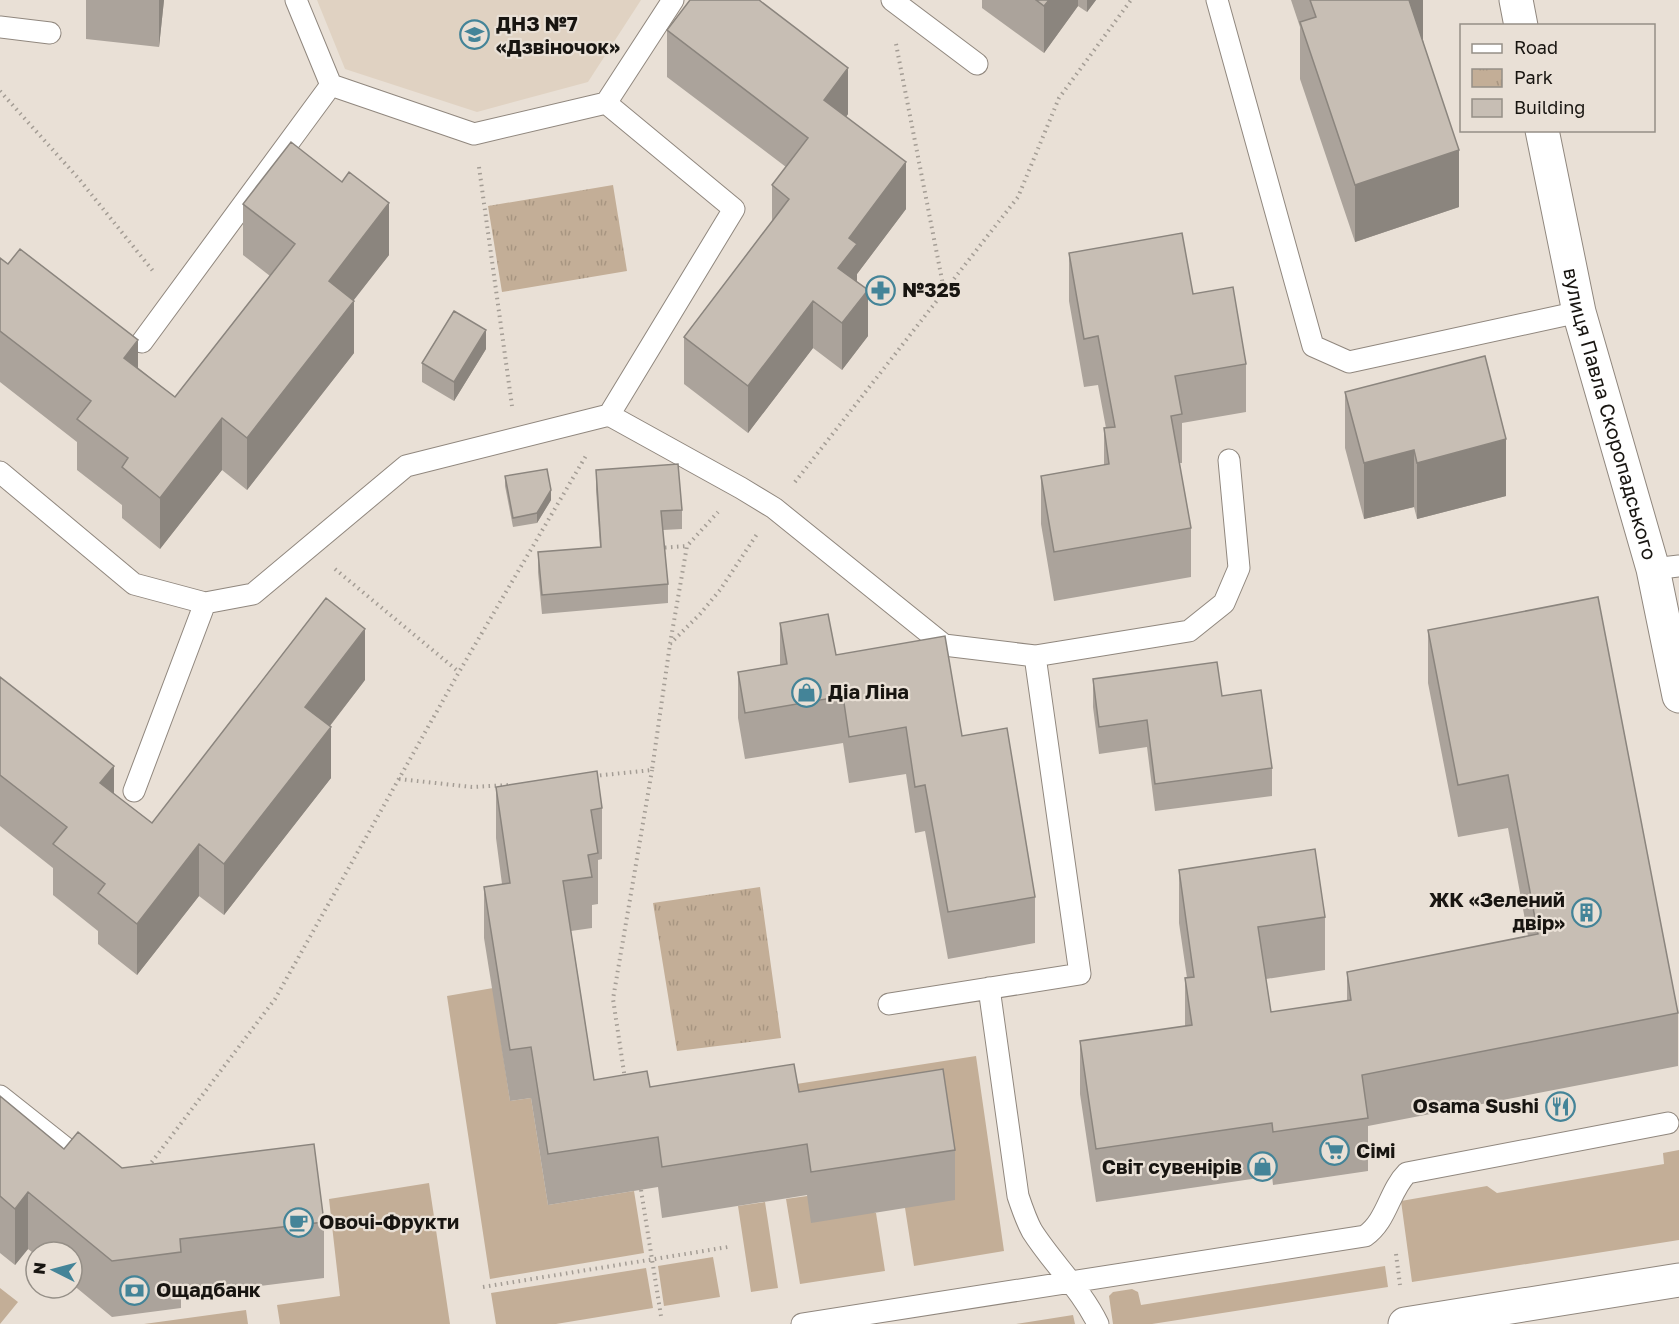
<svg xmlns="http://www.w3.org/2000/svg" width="1679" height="1324" viewBox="0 0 1679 1324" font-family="'Golos Text',sans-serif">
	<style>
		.built { fill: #e0d2c2 }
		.grass { fill: #c3ae97 }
		.park { fill: url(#park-tufts) }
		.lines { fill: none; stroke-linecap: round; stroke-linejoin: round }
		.service-casing { stroke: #90877e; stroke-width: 23 }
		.minor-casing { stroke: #90877e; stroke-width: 35 }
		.tertiary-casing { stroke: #90877e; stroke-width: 35 }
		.path { stroke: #a49d95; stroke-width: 4; stroke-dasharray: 1.5 4.5; stroke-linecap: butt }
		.service { stroke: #fff; stroke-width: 21 }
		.minor { stroke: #fff; stroke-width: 33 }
		.tertiary { stroke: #fff; stroke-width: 33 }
		.wall { fill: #aba39b }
		.shaded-wall { fill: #8b857e }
		.building { fill: #c7beb4; stroke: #8b857e; stroke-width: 1.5 }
		.labels { text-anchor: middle; stroke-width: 4.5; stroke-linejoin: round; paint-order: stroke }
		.poi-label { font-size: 20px; font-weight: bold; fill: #181511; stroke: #e9e0d6; text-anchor: start }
		.street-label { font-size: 20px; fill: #181511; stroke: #e9e0d6 }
	</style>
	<defs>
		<pattern id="park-tufts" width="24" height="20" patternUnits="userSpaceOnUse" patternTransform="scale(1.5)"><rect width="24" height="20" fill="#c3ae97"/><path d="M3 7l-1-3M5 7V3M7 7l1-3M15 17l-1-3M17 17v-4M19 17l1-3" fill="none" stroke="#a79581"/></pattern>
	</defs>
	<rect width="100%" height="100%" fill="#e9e0d6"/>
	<path class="built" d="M317,0H641L588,82L477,112L345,69Z"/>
	<path class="grass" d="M493,988L510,1101L531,1098L548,1205L634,1191L644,1253L490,1279L447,996Z
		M976,1056L1004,1251L914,1266L905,1208L799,1143L790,1085Z
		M1679,1150V1240L1412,1282L1401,1201L1487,1186L1497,1193L1664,1164L1663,1153Z
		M429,1183L450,1324H280L277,1305L340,1296L329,1199Z
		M807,1196L876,1213L885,1271L800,1284L786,1199Z
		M765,1202L778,1288L751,1292L738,1206Z
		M713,1257L720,1297L664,1306L658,1266Z
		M1385,1266L1388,1287L1152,1324H1113L1109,1296L1113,1292L1132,1289L1138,1292L1141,1305Z
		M646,1268L653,1308L556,1324H496L491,1293Z
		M0,1288L18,1302L0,1324Z
		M246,1310L248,1324H144Z
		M1073,1315L1075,1324H1016Z"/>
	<path class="park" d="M613,185L627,271L502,292L488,206Z
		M760,887L781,1038L677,1051L653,903Z"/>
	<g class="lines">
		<defs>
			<path id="service" d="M296,0L331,85L474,134L606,103L673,0
				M892,0L977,64
				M1217,0L1313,346L1349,362L1579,312
				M0,27L50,33
				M606,103L734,209L609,415
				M142,342L331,85
				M0,472L134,584L205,603L253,594L406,466L609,415L741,488L774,508L944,645L1035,656L1080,974L889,1004
				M1653,569L1679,566
				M1035,656L1189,631L1224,603L1239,568L1229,460
				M134,791L205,603
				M989,988L1018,1196C1022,1208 1026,1220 1032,1231C1053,1264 1081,1289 1098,1324
				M0,1096L77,1157
				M802,1324L1365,1236C1387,1221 1389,1191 1407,1173L1668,1123"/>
			<g id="minor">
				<path d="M1516,0L1521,26"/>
				<path id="s1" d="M1542,130L1579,312L1653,569L1679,696"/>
			</g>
			<path id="tertiary" d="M1405,1324L1679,1280"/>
		</defs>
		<use href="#service" class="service-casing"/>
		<use href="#minor" class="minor-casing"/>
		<use href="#tertiary" class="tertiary-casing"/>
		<path class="path" d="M896,44L944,290
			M0,91L79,179L153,271
			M479,167L512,406
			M795,482L1018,197L1059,98L1131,0
			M659,548L687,546
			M335,569L459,672
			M670,644L700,614L720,590L757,534
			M594,776L652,770L670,644L687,546L718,512
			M399,779L472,787L509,785
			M625,1079L613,999L652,770
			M148,1167L275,999L459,672L587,454
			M641,1190L661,1316
			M1396,1254L1400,1285
			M483,1287L728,1247"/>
		<use href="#service" class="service"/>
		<use href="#minor" class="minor"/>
		<use href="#tertiary" class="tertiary"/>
	</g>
	<path class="wall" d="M86,0H164L159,47L86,39Z
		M982,0H1096L1087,12L1078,6L1044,53L982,8Z
		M1291,0H1423V40L1459,207L1355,242L1300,79V27Z
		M667,30L848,114L846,117L906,209L857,274V282L868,336L842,370L813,348L748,433L684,384V337L772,221V185L786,167L667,77Z
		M243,204L389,255L353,300L354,353L247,490L222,470L160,549L122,518V505L77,470V442L0,382V258L175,397L270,276L243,255Z
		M1069,253L1193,294L1246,364V412L1182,423V463H1179L1191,528V577L1054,601L1041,524V476L1104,465V428H1106L1098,385L1084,387L1069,301Z
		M486,349L454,401L422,382V363Z
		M1345,392L1506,496L1417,519L1414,507L1364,519L1345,448Z
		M596,470L682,510V529L663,530L668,584V603L542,614L538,572V552L600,547L596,490Z
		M505,476L551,500L537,523L513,527L505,486Z
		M780,623L836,655L962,736L1035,897V943L948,959L925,831L915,833L906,774L849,783L843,743L745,759L738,718V672L780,665Z
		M1428,630L1678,1013V1066L1368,1126V1171L1273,1185L1272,1176L1096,1202L1080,1094V1041L1185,1026V978H1187L1179,923V870L1325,917V970L1266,979L1271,1012L1347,1001V972L1528,936L1508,828L1458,837L1428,683Z
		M0,677L114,794L152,823L365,680L330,726L331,778L224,915L199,896L137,975L98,944V931L53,895V868L0,826Z
		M1093,679L1222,696L1272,768V796L1155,811L1147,747L1099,754L1093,707Z
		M496,787L602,808V859L598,860V904L592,905V928L571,931L594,1080L650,1087L799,1092L955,1150V1200L811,1223L807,1195L662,1218L658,1187L548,1205L531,1098L510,1101L484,938V887L502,884L496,838Z
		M0,1096L64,1149L122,1168L324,1222V1278L181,1296V1308L112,1317L72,1284V1252H36V1255L28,1249L15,1265L0,1253Z"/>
	<path class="shaded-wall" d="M159,0H164L159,47Z
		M1049,0H1078V6L1044,53V6Z
		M1087,0H1096L1087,12Z
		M1407,0H1423V45Z
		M848,68V114L824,146V100Z
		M1459,150V207L1355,242V185Z
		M906,162V209L857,274V290L838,268L849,238Z
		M389,203V255L329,332V281Z
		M868,290V336L842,370V323Z
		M354,301V353L247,490V438Z
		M813,301V348L748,433V386Z
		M486,330V349L454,401V382Z
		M138,340V392L124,358Z
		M222,418V470L160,549V498Z
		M1506,439V496L1417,519V463Z
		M1414,450V507L1364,519V463Z
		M551,490V500L537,523V513Z
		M365,629V680L305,758V707Z
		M331,727V778L224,915V864Z
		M114,766V818L100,783Z
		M199,844V896L137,975V924Z
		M28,1192V1249L15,1265V1209Z"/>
	<path class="building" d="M690,0H759L848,68L824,100L906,162L849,238L857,244L838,268L868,290L842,323L813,301L748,386L684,337L789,199L772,185L808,138L667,30Z
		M1036,0H1049L1044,6Z
		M1310,0H1409L1459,150L1355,185L1300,22L1316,17Z
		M291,142L342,182L349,172L389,203L329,281L354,301L247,438L222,418L160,498L122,467L128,458L77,419L91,401L0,331V258L8,264L20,249L138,340L124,358L175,397L295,244L243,204Z
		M1182,233L1193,294L1233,287L1246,364L1175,376L1182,414L1171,416L1191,528L1054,552L1041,476L1109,464L1104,428L1115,427L1098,336L1084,339L1069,253Z
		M454,311L486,330L454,382L422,363Z
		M1485,356L1506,439L1417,463L1414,450L1364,463L1345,392Z
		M678,464L682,510L661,511L668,584L542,595L538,552L601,547L596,470Z
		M547,469L551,490L537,513L513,518L505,476Z
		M1598,597L1678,1013L1362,1075L1368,1118L1273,1132L1272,1123L1096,1149L1080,1041L1192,1025L1185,978L1194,977L1179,870L1315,849L1325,917L1258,927L1271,1012L1351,1000L1347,972L1538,934L1508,775L1458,785L1428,630Z
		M326,598L365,629L305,707L331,727L224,864L199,844L137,924L98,893L105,884L53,844L67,827L0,775V677L114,766L100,783L152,823Z
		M828,614L836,655L945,636L962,736L1007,728L1035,897L948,912L925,785L915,787L906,727L849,737L843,696L745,713L738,672L787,664L780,623Z
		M1217,662L1222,696L1261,690L1272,768L1155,784L1147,720L1099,727L1093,679Z
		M597,771L602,808L591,810L598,853L588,855L592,877L563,881L594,1080L647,1071L650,1087L794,1064L799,1092L943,1069L955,1150L811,1172L807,1144L662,1167L658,1137L548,1154L531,1047L510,1050L484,887L510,883L496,787Z
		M0,1096L64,1149L78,1132L122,1168L314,1144L324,1222L180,1239L181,1252L112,1261L28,1192L15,1209L0,1196Z"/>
	<defs>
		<symbol id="school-ring" viewBox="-11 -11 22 22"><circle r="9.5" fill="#e9e0d6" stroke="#448498" stroke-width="1.5"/><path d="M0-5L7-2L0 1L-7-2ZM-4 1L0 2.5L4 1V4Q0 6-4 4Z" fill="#448498"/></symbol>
		<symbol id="pharmacy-ring" viewBox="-11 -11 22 22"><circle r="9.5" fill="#e9e0d6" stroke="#448498" stroke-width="1.5"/><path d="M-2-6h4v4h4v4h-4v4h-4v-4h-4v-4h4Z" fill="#448498"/></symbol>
		<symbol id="shop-ring" viewBox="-11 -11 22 22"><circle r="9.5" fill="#e9e0d6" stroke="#448498" stroke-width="1.5"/><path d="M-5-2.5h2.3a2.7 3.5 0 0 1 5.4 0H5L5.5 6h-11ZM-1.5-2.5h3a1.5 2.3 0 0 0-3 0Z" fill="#448498"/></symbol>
		<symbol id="building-ring" viewBox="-11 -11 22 22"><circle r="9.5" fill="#e9e0d6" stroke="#448498" stroke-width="1.5"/><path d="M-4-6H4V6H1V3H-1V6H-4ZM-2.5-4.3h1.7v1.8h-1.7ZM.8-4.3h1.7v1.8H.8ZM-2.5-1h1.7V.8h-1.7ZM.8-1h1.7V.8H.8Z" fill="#448498"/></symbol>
		<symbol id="restaurant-ring" viewBox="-11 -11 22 22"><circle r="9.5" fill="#e9e0d6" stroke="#448498" stroke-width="1.5"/><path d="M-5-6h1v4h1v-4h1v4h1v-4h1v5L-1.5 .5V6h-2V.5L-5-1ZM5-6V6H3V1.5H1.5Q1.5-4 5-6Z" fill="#448498"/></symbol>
		<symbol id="supermarket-ring" viewBox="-11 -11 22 22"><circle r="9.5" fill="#e9e0d6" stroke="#448498" stroke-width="1.5"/><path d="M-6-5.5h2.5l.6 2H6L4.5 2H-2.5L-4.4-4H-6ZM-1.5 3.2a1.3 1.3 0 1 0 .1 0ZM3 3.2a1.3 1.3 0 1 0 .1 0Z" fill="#448498"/></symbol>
		<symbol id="cafe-ring" viewBox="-11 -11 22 22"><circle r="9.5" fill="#e9e0d6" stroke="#448498" stroke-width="1.5"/><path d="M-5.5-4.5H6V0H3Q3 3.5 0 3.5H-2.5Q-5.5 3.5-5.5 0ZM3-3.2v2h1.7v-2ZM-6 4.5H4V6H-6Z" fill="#448498"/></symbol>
		<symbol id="bank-ring" viewBox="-11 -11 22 22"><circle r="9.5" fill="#e9e0d6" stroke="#448498" stroke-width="1.5"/><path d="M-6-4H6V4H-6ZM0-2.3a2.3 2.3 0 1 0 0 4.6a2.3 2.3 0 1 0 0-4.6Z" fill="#448498"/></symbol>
	</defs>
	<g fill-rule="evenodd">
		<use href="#school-ring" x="458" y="18" width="33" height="33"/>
		<use href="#pharmacy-ring" x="864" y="274" width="33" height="33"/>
		<use href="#shop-ring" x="790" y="676" width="33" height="33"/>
		<use href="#building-ring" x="1570" y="896" width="33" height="33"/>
		<use href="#restaurant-ring" x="1544" y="1090" width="33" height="33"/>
		<use href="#supermarket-ring" x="1318" y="1134" width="33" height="33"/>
		<use href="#shop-ring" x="1246" y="1150" width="33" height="33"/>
		<use href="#cafe-ring" x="282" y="1206" width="33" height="33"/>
		<use href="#bank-ring" x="118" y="1274" width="33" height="33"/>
	</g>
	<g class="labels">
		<g class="poi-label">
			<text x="496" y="31">ДНЗ №7<tspan x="496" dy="23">«Дзвіночок»</tspan></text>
			<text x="902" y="297">№325</text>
			<text x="828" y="699">Діа Ліна</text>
			<text x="1565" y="907" text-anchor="end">ЖК «Зелений<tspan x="1565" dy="23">двір»</tspan></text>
			<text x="1539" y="1113" text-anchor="end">Osama Sushi</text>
			<text x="1356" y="1158">Сімі</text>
			<text x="1242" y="1174" text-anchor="end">Світ сувенірів</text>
			<text x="319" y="1229">Овочі-Фрукти</text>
			<text x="156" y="1297">Ощадбанк</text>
		</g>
		<g class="street-label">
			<text dy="7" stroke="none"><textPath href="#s1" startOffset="292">вулиця Павла Скоропадського</textPath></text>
		</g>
	</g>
	<rect x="1460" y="24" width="195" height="108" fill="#e9e0d6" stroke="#958f87" stroke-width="1.5"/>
	<rect x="1472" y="44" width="30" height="9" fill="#ffffff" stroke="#958f87" stroke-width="1.5"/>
	<text x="1514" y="54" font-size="18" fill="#181511">Road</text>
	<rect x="1472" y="69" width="30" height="18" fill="url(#park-tufts)" stroke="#958f87" stroke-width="1.5"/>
	<text x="1514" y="84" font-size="18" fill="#181511">Park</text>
	<rect x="1472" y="99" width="30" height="18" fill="#c7beb4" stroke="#958f87" stroke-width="1.5"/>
	<text x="1514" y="114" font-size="18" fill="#181511">Building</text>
	<g transform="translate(54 1270) rotate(276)"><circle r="28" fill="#e9e0d6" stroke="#958f87" stroke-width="1.5"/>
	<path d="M0-4.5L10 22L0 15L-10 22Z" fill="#448498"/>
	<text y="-9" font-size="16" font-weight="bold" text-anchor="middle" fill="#181511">N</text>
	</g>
</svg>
